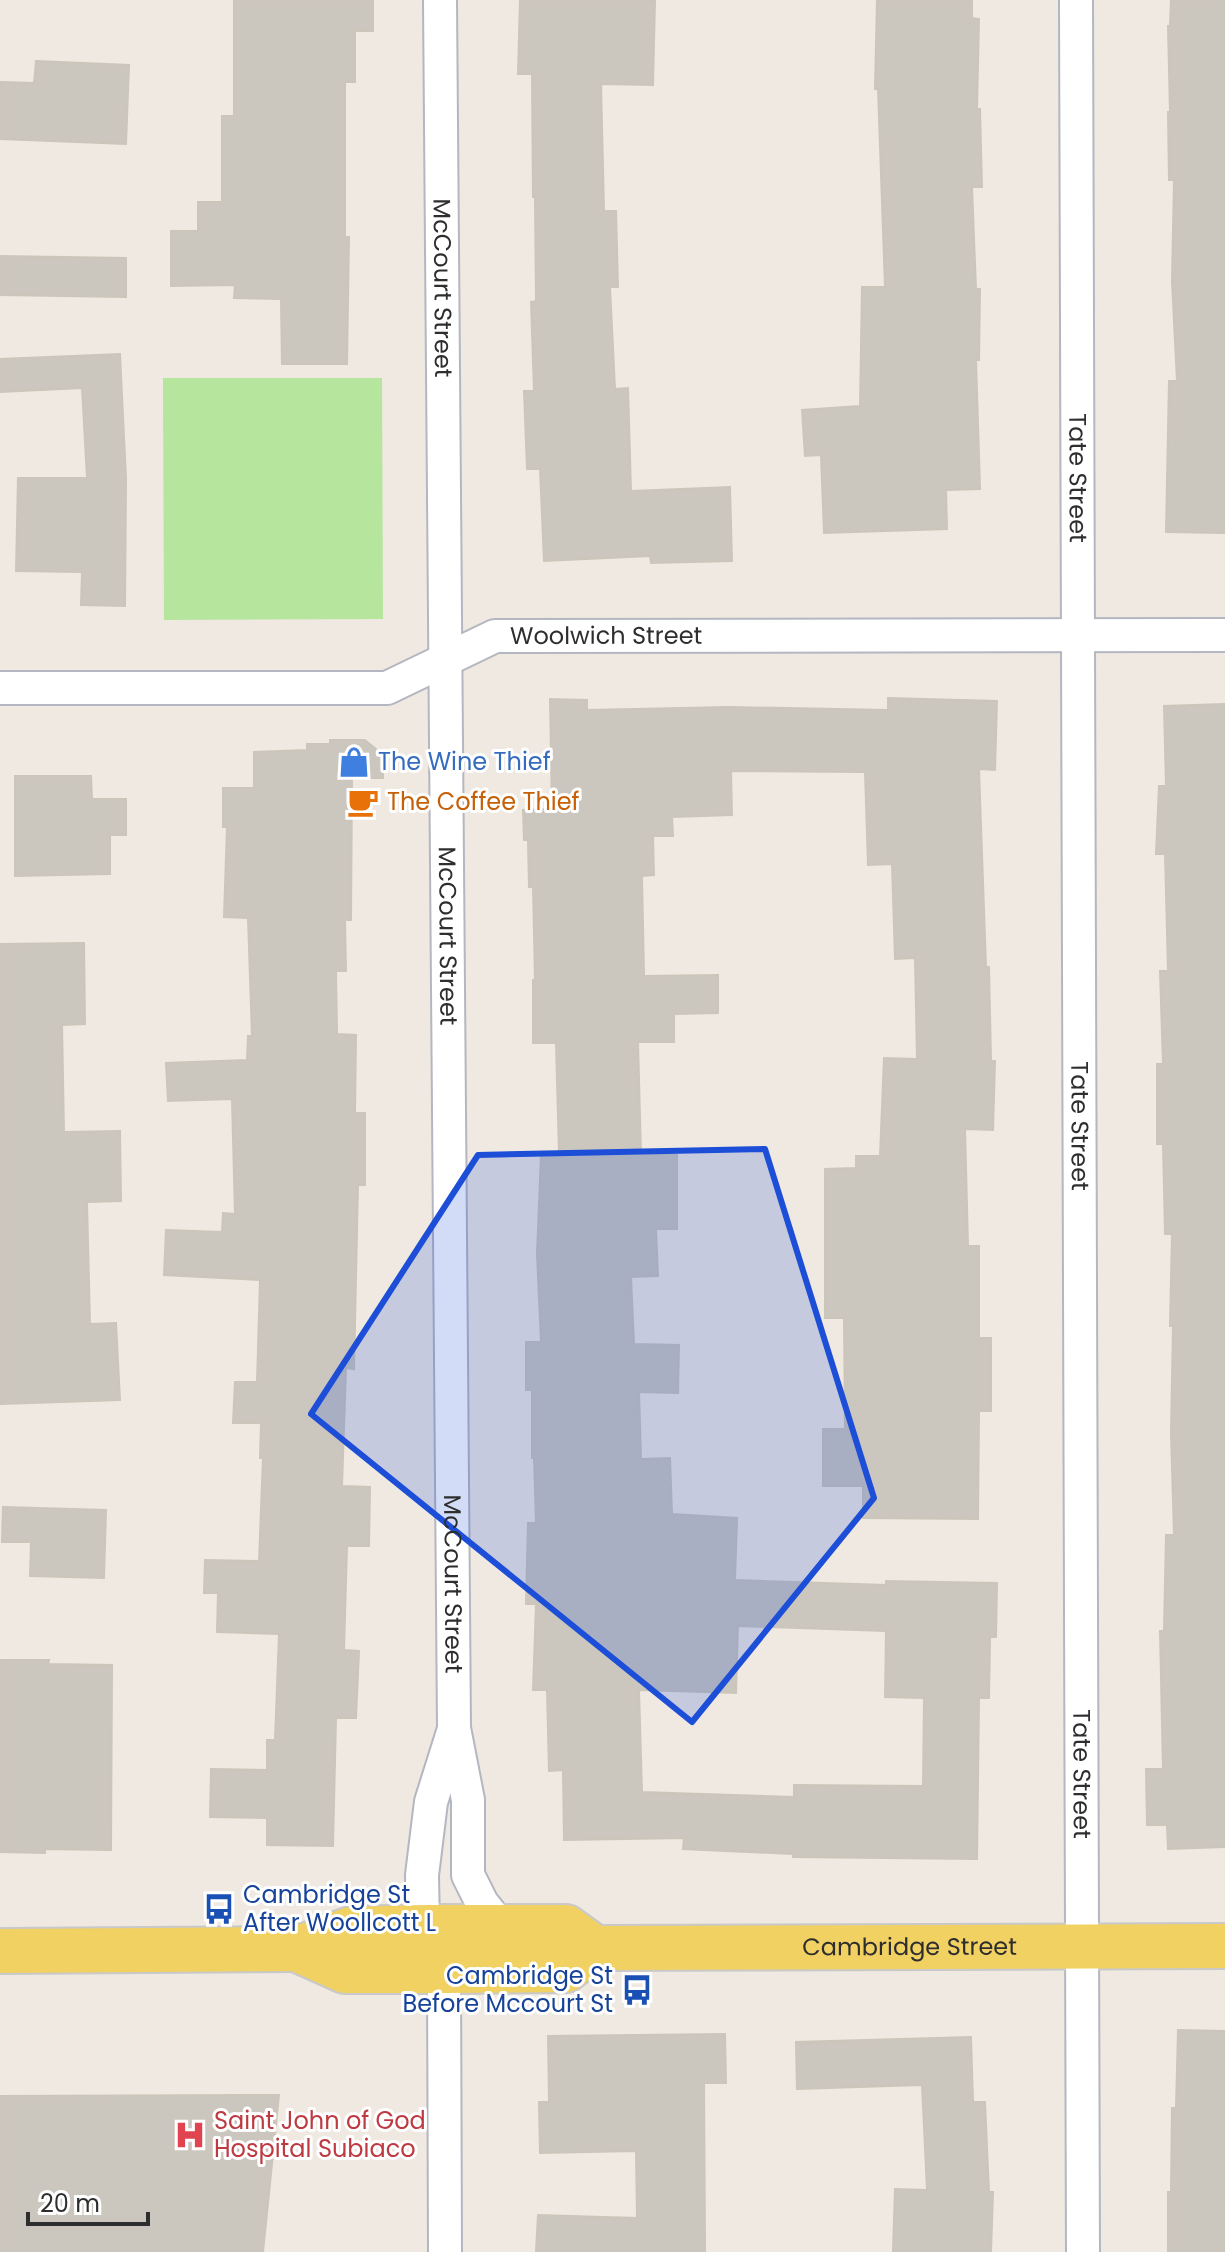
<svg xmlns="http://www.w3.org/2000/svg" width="1225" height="2252" viewBox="0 0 1225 2252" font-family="Poppins,sans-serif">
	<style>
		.green { fill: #b6e59e }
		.building { fill: #cbc7bf; stroke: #cbc5ba; stroke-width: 2; fill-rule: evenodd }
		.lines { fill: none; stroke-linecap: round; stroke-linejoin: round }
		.minor-casing { stroke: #b4b7c1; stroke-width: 36 }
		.primary-casing { stroke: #c9c9c9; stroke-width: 48 }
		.minor { stroke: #fff; stroke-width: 32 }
		.primary { stroke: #f2d163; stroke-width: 44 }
		.marked { fill: #1d4ed8; fill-opacity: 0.2; stroke: #1d4ed8; stroke-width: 6; stroke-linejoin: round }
		.labels { text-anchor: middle; stroke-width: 6; stroke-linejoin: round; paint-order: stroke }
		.street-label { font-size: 24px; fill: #2e2e2e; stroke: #fff }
		.shop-label { font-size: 24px; fill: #366cbe; stroke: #fff; text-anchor: start }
		.food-label { font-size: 24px; fill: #c56008; stroke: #fff; text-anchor: start }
		.transit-label { font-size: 24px; fill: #164399; stroke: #fff; text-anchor: start }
		.health-label { font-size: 24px; fill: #be3a42; stroke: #fff; text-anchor: start }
	</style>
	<rect width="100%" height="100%" fill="#efe9e1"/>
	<path class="green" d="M163,378H382L383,619L164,620Z"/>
	<path class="building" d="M234,0H373V31H355V82H345V237H349L347,364H282L281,299L234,298L235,285L171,286V231H198V202H222V116H234Z
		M520,0H655L653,85L601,84L604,211H616L618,287H610L615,389L628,388L631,491L730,487L732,561L651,563L650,556L544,561L540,469H527L524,391H534L531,302L536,301L535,197H533L532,74H518Z
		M877,0H972V18L979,19L977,109H980L982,187H972L976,289H980L979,360H976L980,489L946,490L947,529L824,533L821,455L805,456L802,410L860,406L862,287H885L878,89H875Z
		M1171,0H1225V533L1166,532L1169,381H1177L1172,281L1174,180H1169L1168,112H1170L1168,26H1170Z
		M36,61L129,65L126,144L0,139V82L34,83Z
		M0,256L126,258V297L0,295Z
		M120,354L126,479L125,606L81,605L82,572L16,571L18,478H87L82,388L0,392V359Z
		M888,698L997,701L995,770L979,769L986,967H989L991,1061H995L993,1130L965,1129L968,1246H979V1338H991V1411H979L978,1519L863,1518V1486H823V1429H845L844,1318H825V1169L856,1168V1156H880L884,1058L917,1059L915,958L895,959L892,864L868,865L865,772L731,771L732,815L672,817L673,836H653L654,875L642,876L644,976L718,975V1013L674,1014V1042H638L641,1155H677V1229H656L658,1276L631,1277L634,1344L679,1345L678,1393L639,1392L641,1459L670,1458L672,1514L737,1518L735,1580L886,1585V1581L997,1583L996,1637H990L989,1698H979L977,1859L793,1857V1854L683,1849L684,1838L564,1840L563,1770L549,1771L547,1690H533L536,1604H526L528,1523H536L534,1458H532V1390H526V1342H541L537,1254L541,1154H559L556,1043H533V980H535L533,887H529L528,840H524L523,810L552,809L550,699L587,700V710L729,707L888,710ZM738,1626L886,1631L885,1697L924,1698L923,1786L794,1785V1797L642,1792L639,1690L736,1693Z
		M1225,704V1847L1168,1849L1167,1825H1147L1146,1769H1163L1160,1631H1164L1166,1535H1174L1171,1433L1173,1326H1170L1172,1234H1165L1163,1144H1157V1064H1163L1160,971H1168L1165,854H1156L1159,786H1166L1164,706Z
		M330,740H365L383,755V778H352L351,920H345L346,971H336L337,1034L356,1035L355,1113H365V1185H358L354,1369L346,1368L342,1486L370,1487L369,1546H347L344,1650L359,1651L356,1718H336L333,1846L267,1845V1818L210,1817L211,1769L267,1770V1740H275L279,1634L217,1632L218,1593H204L205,1560L259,1561L263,1458H260L261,1423H233L235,1382H257L260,1280L164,1275L166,1230L222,1232L223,1213L235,1214L232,1099L168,1101L166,1063L247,1060L248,1036H252L248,918L224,917L227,827H223V788H254V752L307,750V744H330Z
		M15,776H91L92,799H126V835H110V874L15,876Z
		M84,943L85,1024L62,1025L64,1132L120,1131L121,1201L87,1202L90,1324L116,1323L120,1400L0,1404V944Z
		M3,1507L106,1510L104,1578L30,1576L31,1542H2Z
		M0,1660H49L48,1664L112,1665L111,1850L45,1849V1853L0,1852Z
		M1178,2030L1225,2031V2252H1168V2192H1171L1172,2108H1176Z
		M725,2034L726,2083H704L705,2252H536L538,2215L637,2218L636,2151L540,2153L539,2102H549L548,2036Z
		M971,2037L973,2102H985L989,2192H993L991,2252H893L895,2189L927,2190L922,2085L797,2089L796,2042Z
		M279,2095L263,2252H0V2096Z"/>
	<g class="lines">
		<defs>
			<g id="minor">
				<path id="s1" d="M440,0L454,1728L468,1800V1875L482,1903L502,1928"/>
				<path id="s2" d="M1076,0L1083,2252"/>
				<path id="s3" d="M0,688H387L495,636L1225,635"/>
				<path d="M445,2252L444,1971L423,1927L422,1875L431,1802L453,1732"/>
			</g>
			<g id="primary">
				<path d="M296,1949L345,1971H444L566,1970L595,1948"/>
				<path id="s4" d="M0,1951L296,1949L351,1929L423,1927H566L595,1948L1225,1946"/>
			</g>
		</defs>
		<use href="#minor" class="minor-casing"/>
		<use href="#primary" class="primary-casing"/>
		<use href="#minor" class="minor"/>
		<use href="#primary" class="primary"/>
	</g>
	<path class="marked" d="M765,1149L874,1498L692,1722L311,1414L478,1155Z"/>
	<defs>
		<symbol id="shop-bare" viewBox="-9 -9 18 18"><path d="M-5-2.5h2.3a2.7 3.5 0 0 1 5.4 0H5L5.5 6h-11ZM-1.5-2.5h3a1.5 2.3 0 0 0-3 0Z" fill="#3f7fe0" stroke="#fff" stroke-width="2.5" paint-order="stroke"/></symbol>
		<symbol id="cafe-bare" viewBox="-9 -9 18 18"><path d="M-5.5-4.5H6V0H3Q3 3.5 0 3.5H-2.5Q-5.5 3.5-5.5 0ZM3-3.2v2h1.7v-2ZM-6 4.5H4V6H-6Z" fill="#e8710a" stroke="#fff" stroke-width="2.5" paint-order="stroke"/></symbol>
		<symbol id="bus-bare" viewBox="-9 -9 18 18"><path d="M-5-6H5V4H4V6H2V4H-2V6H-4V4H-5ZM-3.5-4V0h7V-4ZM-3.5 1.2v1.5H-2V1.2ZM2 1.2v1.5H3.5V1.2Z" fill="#1a4fb4" stroke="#fff" stroke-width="2.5" paint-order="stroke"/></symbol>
		<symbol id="hospital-bare" viewBox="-9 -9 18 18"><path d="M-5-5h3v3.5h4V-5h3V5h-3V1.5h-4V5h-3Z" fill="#e0444e" stroke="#fff" stroke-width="2.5" paint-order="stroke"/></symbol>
	</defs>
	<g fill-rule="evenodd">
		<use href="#shop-bare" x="332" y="740" width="44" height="44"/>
		<use href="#cafe-bare" x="341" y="780" width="44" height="44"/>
		<use href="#bus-bare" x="197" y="1887" width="44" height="44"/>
		<use href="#bus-bare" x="615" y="1968" width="44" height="44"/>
		<use href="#hospital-bare" x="168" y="2113" width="44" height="44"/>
	</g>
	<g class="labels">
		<g class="street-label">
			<text dy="8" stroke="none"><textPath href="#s1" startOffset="288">McCourt Street</textPath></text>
			<text dy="8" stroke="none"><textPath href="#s2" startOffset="478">Tate Street</textPath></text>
			<text dy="8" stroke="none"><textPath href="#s3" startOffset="618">Woolwich Street</textPath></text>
			<text dy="8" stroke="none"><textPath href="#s1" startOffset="936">McCourt Street</textPath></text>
			<text dy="8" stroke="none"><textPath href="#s2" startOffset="1126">Tate Street</textPath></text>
			<text dy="8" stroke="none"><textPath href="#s1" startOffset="1584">McCourt Street</textPath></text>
			<text dy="8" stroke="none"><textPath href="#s2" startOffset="1774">Tate Street</textPath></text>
			<text dy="8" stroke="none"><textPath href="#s4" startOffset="920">Cambridge Street</textPath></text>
		</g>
		<g class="shop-label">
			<text x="378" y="770">The Wine Thief</text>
		</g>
		<g class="food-label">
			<text x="387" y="810">The Coffee Thief</text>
		</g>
		<g class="transit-label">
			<text x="243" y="1903">Cambridge St<tspan x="243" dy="28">After Woollcott L</tspan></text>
			<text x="613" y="1984" text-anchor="end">Cambridge St<tspan x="613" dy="28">Before Mccourt St</tspan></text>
		</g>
		<g class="health-label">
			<text x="214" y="2129">Saint John of God<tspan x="214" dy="28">Hospital Subiaco</tspan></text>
		</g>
	</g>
	<path d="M28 2212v12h120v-12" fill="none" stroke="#2e2e2e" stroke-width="4"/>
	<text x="40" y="2212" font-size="24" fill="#2e2e2e" stroke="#ffffff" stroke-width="6" paint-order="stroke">20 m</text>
</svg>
